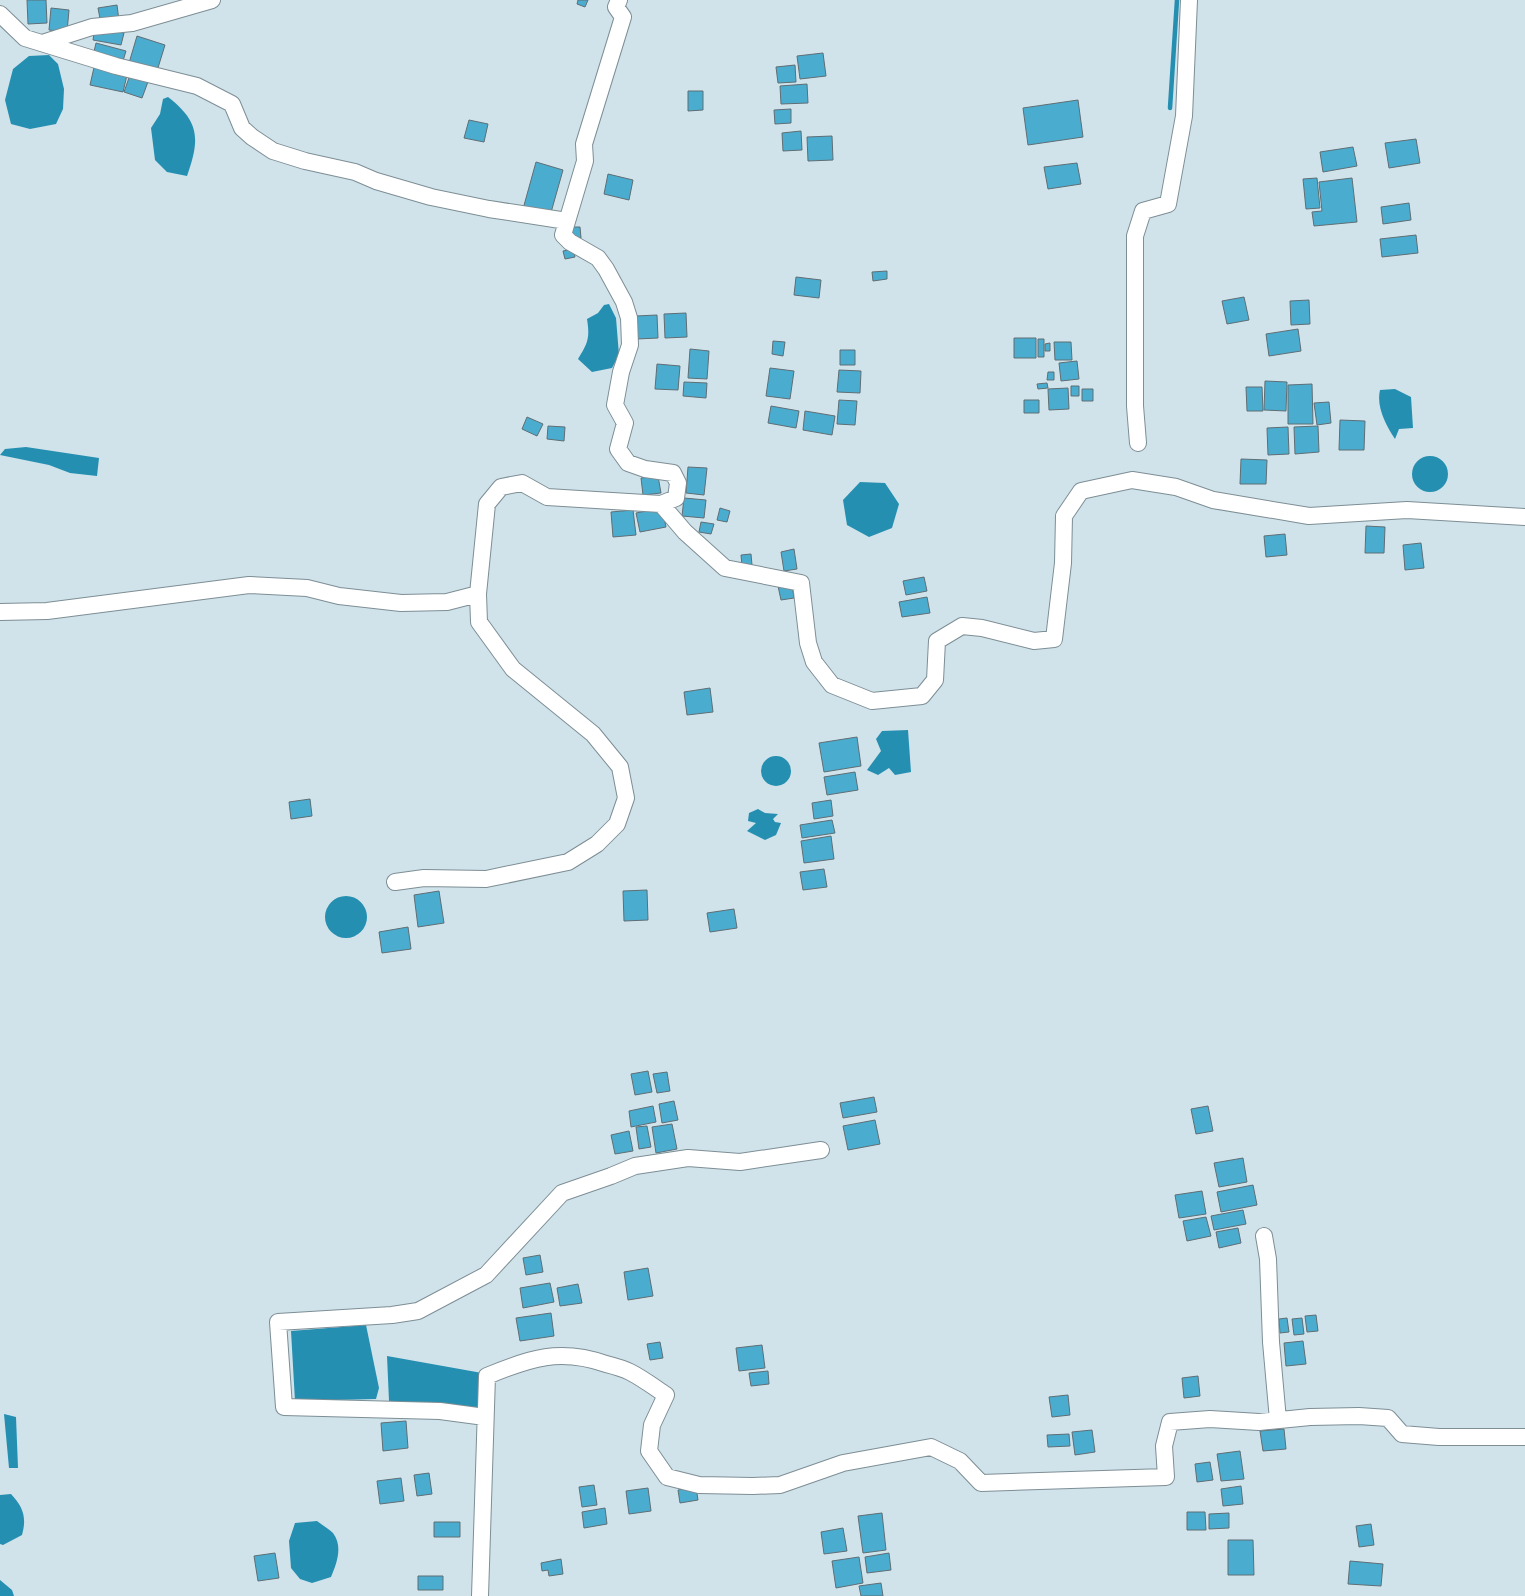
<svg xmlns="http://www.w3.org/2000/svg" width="1525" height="1596" viewBox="0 0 1525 1596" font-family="'Space Grotesk',sans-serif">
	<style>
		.water { fill: #258fb1 }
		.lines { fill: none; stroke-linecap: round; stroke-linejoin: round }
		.stream { stroke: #258fb1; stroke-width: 4.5 }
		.building { fill: #4aadd0; stroke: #5e6e75 }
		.minor-casing { stroke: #7d8e95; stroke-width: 18 }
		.minor { stroke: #fff; stroke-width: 16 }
	</style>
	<rect width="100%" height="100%" fill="#d0e2ea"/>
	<path class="water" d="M49,55L58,64L64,89L63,109L56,124L30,129L11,124L5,100L13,69L29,56Z
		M168,97C200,122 200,139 187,176L167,172L155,160L151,128L160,114L163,99Z
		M609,304L616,318L619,355L612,368L592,372L578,359C588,343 590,338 587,319L598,313L604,305Z
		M1395,389L1411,397L1413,428L1399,429L1395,439C1386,425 1376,407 1380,390Z
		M26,447L99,458L97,476L70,473L49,465L0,455L5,449Z
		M1412 474a18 18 0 1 1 36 0a18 18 0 1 1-36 0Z
		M860,482L885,483L899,504L892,528L869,537L847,525L843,500Z
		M908,730L911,772L895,775L889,768L878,775L867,770L881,751L876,739L882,731Z
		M761 771a15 15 0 1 1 30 0a15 15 0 1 1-30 0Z
		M758,809L765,813L778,814L773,819L775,822L781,823L776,835L765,840L747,831L756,823L748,821L749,813Z
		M325 917a21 21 0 1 1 42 0a21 21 0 1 1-42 0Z
		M366,1325L379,1388L376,1399L295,1401L291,1331Z
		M387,1356L482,1373L481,1408L389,1401Z
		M4,1414L16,1417L18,1468H9Z
		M11,1494C23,1507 27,1517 22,1535L3,1545L0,1544V1495Z
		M317,1521C322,1525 329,1529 333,1533C343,1546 337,1563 331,1577L312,1583L300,1579L291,1568L289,1541L295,1523Z
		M0,1580L12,1590L14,1596H0Z"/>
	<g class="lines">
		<path class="stream" d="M1170,108L1177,0"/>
	</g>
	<path class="building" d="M27,0H46L47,23L28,24Z
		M578,0H588L585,7L577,4Z
		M117,5L119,21L101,24L98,8Z
		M51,8L69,10L67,32L49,30Z
		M95,28L124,33L121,45L93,40Z
		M137,36L165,45L157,71L129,63Z
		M96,43L126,51L122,64L93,56Z
		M823,53L826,76L800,79L797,56Z
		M95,63L128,71L123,92L90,85Z
		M795,65L796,82L778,83L776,67Z
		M131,72L149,79L142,98L124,92Z
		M807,84L808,103L781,104L780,86Z
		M688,91H703V110L688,111Z
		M1078,100L1083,137L1028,145L1023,108Z
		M791,109V123L775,124L774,110Z
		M469,120L488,124L484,142L464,138Z
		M801,131L802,150L783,151L782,133Z
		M832,136L833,160L808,161L807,137Z
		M1416,139L1420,163L1389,168L1385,143Z
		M1353,147L1357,166L1323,172L1320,152Z
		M536,162L563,170L550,216L523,209Z
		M1077,163L1081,184L1048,189L1044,167Z
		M608,174L633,180L629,200L604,194Z
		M1317,178L1320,208L1306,209L1303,179Z
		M1352,178L1357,222L1314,226L1312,212L1322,211L1319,182Z
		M1409,203L1411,220L1383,224L1381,207Z
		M572,227H580L581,238L573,239Z
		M1416,235L1418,253L1382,257L1380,239Z
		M573,249L575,257L565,259L563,251Z
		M887,271V279L873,281L872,272Z
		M796,277L821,280L819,298L794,295Z
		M1244,297L1249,320L1227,324L1222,301Z
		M1309,300L1310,324L1291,325L1290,301Z
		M686,313L687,337L665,338L664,314Z
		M657,315L658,338L637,339L636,316Z
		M1298,329L1301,351L1269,356L1266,334Z
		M1014,338H1036V358H1014Z
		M1038,339H1044V357H1038Z
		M773,341L785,342L783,356L772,354Z
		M1054,342H1071L1072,360H1055Z
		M1050,343V351H1045V344Z
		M690,349L709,351L707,379L688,378Z
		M840,350H855V365H840Z
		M1077,361L1079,379L1061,381L1059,363Z
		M657,364L680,366L678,390L655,389Z
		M770,368L794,371L790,399L766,396Z
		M839,370L861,371L860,393L837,392Z
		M1048,372H1054V380H1047Z
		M1265,381L1287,382L1286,411L1264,410Z
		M684,382L707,383L706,398L683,396Z
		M1047,383L1048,388L1038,389L1037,384Z
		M1312,384L1313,424H1288V385Z
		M1071,386H1079V396H1071Z
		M1246,387H1262L1263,411H1247Z
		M1068,388L1069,409L1049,410L1048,389Z
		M1082,389H1093V401H1082Z
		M839,400L857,401L855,425L837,424Z
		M1024,400H1039V413H1024Z
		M1329,402L1331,423L1317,425L1314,403Z
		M771,406L799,411L796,428L768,423Z
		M805,411L835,416L832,435L803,430Z
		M527,417L543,424L537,436L522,429Z
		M1340,420L1365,421L1364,450H1339Z
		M548,426L565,427L564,441L547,439Z
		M1318,426L1319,452L1295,454L1294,427Z
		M1288,427L1289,454L1268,455L1267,428Z
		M1241,459L1267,460L1266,484H1240Z
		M688,467L707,468L704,495L686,493Z
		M658,476L661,493L643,495L641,478Z
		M684,498L706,500L704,518L682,516Z
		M662,508L666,527L640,532L636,513Z
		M720,508L730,511L727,522L717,520Z
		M633,510L636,535L613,537L611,512Z
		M701,522L714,524L711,534L699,532Z
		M1366,526L1385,527L1384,553H1365Z
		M1285,534L1287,555L1266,557L1264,536Z
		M1421,543L1424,568L1405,570L1403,545Z
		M794,549L797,569L784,571L781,552Z
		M751,554L752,565L742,566L741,555Z
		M924,577L927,591L906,595L903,581Z
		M792,584L794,598L781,600L778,586Z
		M927,597L930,613L902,617L899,602Z
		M710,688L713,712L687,715L684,692Z
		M857,737L861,766L824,772L819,743Z
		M855,772L858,790L827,795L824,777Z
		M310,799L312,816L291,819L289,802Z
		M831,800L833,816L814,819L812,803Z
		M832,820L835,833L802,838L800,825Z
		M831,836L834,859L804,863L801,841Z
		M824,869L827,887L803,890L800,872Z
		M647,890L648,920L624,921L623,891Z
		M439,891L444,923L418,927L414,895Z
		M734,909L737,928L710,932L707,913Z
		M408,927L411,949L382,953L379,932Z
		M648,1071L652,1092L635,1095L631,1074Z
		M667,1072L670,1091L657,1093L653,1074Z
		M874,1097L877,1112L843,1118L840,1103Z
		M674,1101L678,1120L662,1123L659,1104Z
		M653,1106L656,1122L631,1127L629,1111Z
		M1208,1106L1213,1131L1196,1134L1191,1109Z
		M875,1120L880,1144L848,1150L843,1126Z
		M672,1124L677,1149L656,1153L652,1127Z
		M647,1126L651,1147L639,1149L636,1127Z
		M629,1131L633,1151L615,1154L611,1135Z
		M1243,1158L1247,1182L1219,1187L1214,1163Z
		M1253,1185L1257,1205L1221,1212L1217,1192Z
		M1202,1191L1206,1214L1179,1218L1175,1195Z
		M1243,1210L1246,1224L1214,1230L1211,1216Z
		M1206,1217L1211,1236L1187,1241L1183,1221Z
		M1238,1228L1241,1243L1219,1248L1216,1232Z
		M540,1255L543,1272L526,1275L523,1258Z
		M648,1268L653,1296L628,1300L624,1272Z
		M550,1283L554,1302L523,1308L520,1288Z
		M578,1284L582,1303L560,1306L557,1288Z
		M551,1313L554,1336L520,1341L516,1318Z
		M1316,1315L1318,1331L1307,1332L1305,1316Z
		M1287,1318L1289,1332L1280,1333L1279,1319Z
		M1302,1318L1304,1334L1294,1335L1292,1319Z
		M1303,1341L1306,1364L1286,1366L1284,1343Z
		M660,1342L663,1358L650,1360L647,1344Z
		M762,1345L765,1368L739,1371L736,1348Z
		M768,1371L769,1384L751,1386L749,1373Z
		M1198,1376L1200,1396L1184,1398L1182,1378Z
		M1068,1395L1070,1415L1052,1417L1049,1397Z
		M406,1421L408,1448L383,1451L381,1423Z
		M1284,1429L1286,1449L1263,1451L1260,1431Z
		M1092,1430L1095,1452L1075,1455L1072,1432Z
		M1069,1434L1070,1446L1048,1447L1047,1435Z
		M1240,1451L1244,1479L1221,1481L1217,1454Z
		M1210,1462L1213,1480L1197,1482L1195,1464Z
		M429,1473L432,1494L417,1496L414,1475Z
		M401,1478L404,1501L380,1504L377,1481Z
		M594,1485L597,1505L582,1507L579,1487Z
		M1241,1486L1243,1504L1223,1506L1221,1489Z
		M696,1487L698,1500L680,1503L678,1490Z
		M648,1488L651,1511L629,1514L626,1491Z
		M605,1508L607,1524L584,1528L582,1512Z
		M1187,1512H1205L1206,1530H1187Z
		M882,1513L886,1550L863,1553L858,1516Z
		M1229,1513V1528L1209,1529V1514Z
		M434,1522H460V1537H434Z
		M1371,1524L1374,1545L1359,1547L1356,1526Z
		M843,1528L847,1551L824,1554L821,1532Z
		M1228,1540H1253L1254,1575H1228Z
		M275,1553L279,1578L258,1581L254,1556Z
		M889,1553L891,1570L867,1573L865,1557Z
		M859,1557L863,1583L836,1588L832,1561Z
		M561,1559L563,1574L549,1576L548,1570L542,1571L541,1563Z
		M1350,1561L1383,1564L1381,1586L1348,1584Z
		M418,1576H443V1590H418Z
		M881,1583L883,1596H861L859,1586Z"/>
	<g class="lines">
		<defs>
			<path id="minor" d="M619,0L616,7L623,17L584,144L585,161L563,235L570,242L598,258L606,269L624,302L629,318L630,345L621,372L615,405L625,423L618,449L628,463L645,469L673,473L678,483L676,498L661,504
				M0,14L25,38L116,66L197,86L232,104L242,128L252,137L273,151L305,161L355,172L376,181L431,197L489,209L567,221
				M42,43L92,27L132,23L212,0
				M1138,443L1135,406V236L1143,211L1168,204L1184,116L1189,0
				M0,612L47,611L249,585L307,588L339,596L401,603L447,602L478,594L487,504L501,487L522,483L547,497L661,504L685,532L725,568L801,583L808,643L814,662L832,685L872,701L922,696L935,680L937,641L962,626L982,628L1034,641L1054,639L1063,563L1064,516L1081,491L1132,480L1176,487L1213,500L1309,516L1407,510L1525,517
				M395,882L424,878L486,879L568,862L597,844L617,824L626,798L620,767L593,734L513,669L479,622L478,594
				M1264,1236L1268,1259L1271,1342L1278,1420
				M485,1417L440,1411L284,1407L278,1322L392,1315L418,1311L486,1275L562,1193L611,1176L635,1166L688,1158L740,1162L821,1150
				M480,1596L487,1376C530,1358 560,1348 606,1364C614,1366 622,1368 630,1372C642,1378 654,1387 666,1395L652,1425L649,1451L667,1477L699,1485L753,1486L780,1485L843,1463L931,1447L960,1461L981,1483L1166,1477L1164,1446L1170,1422L1210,1419L1259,1422L1310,1417L1359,1416L1388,1418L1402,1434L1439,1437H1525"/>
		</defs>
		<use href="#minor" class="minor-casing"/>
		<use href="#minor" class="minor"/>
	</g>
</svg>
